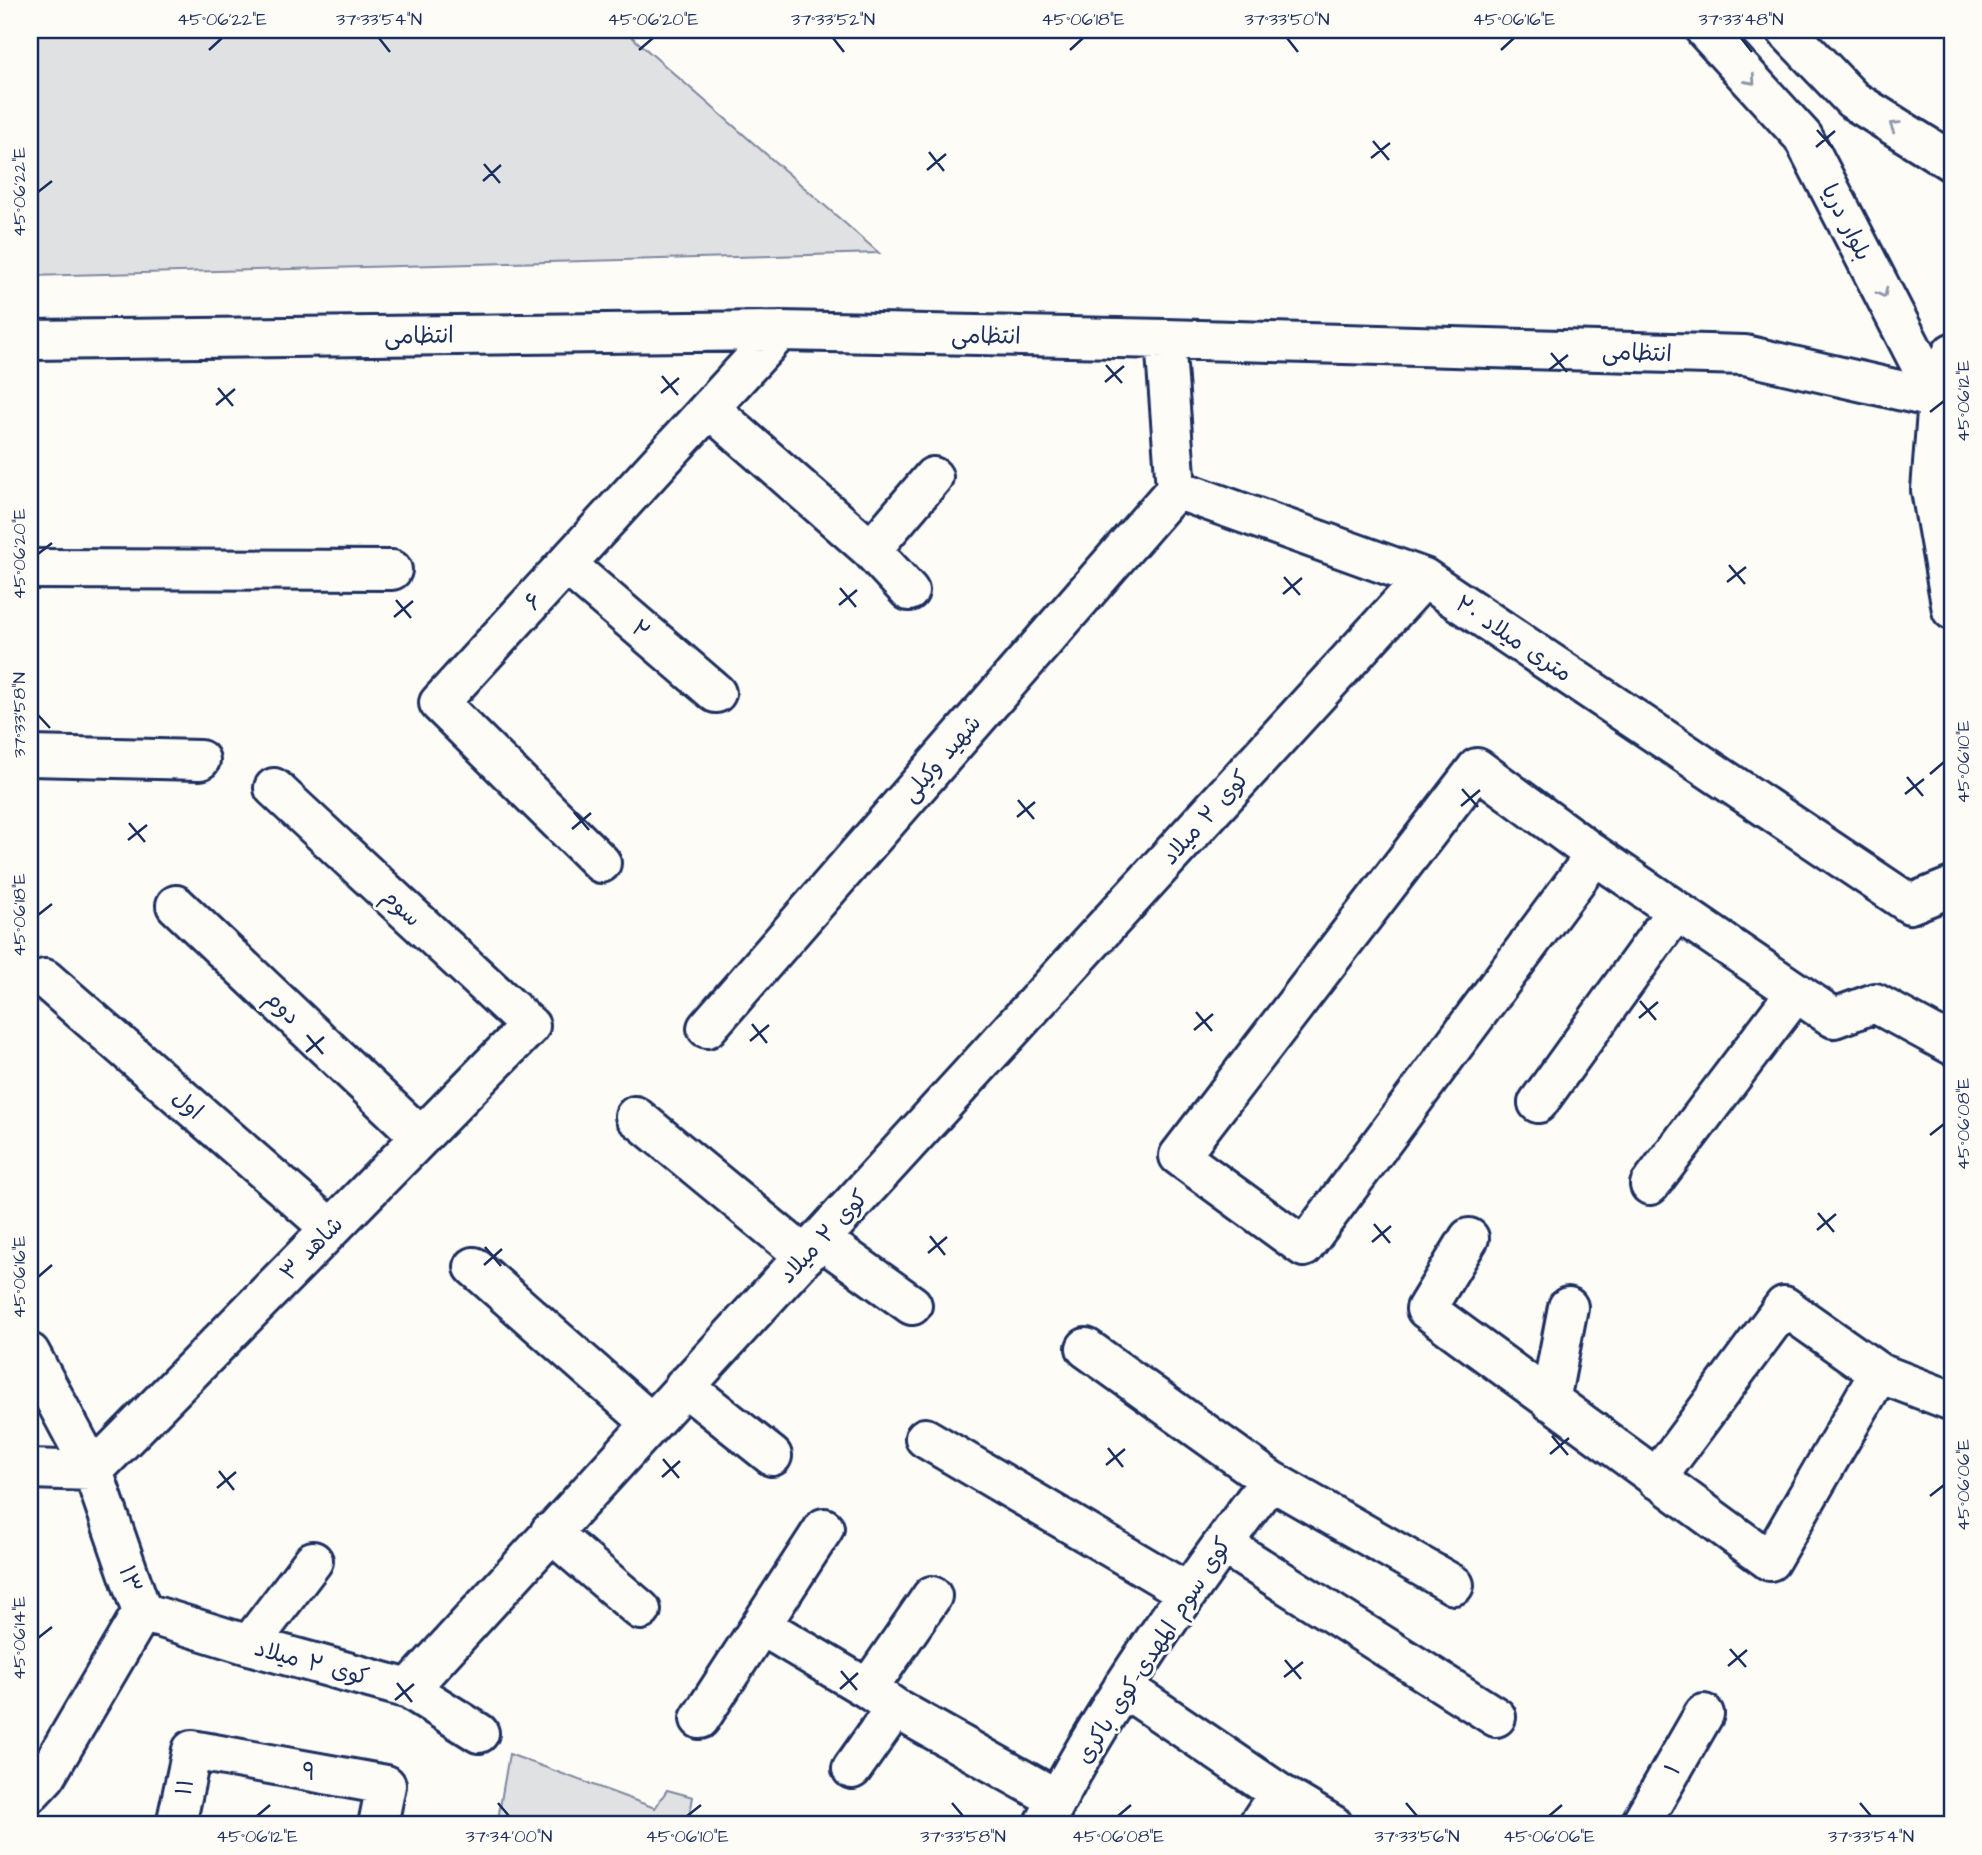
<svg xmlns="http://www.w3.org/2000/svg" width="1982" height="1855" viewBox="0 0 1982 1855" font-family="'Architects Daughter','Playpen Sans Arabic',sans-serif">
	<style>
		.green { fill: #e0e1e3; stroke: #7e88a0; stroke-width: 2 }
		.lines { fill: none; stroke-linecap: round; stroke-linejoin: round }
		.minor-casing { stroke: #1b2f5e; stroke-width: 44 }
		.major-casing { stroke: #1b2f5e; stroke-width: 44 }
		.minor { stroke: #fdfcf7; stroke-width: 38 }
		.major { stroke: #fdfcf7; stroke-width: 38 }
		.oneway { stroke: #8c96aa }
		.ticks { fill: none; stroke: #1b2f5e; stroke-width: 2.5 }
		.labels { text-anchor: middle; stroke-width: 6; stroke-linejoin: round; paint-order: stroke }
		.street-label { font-size: 23px; fill: #1b2f5e; stroke: #fdfcf7 }
		.neatline { fill: none; stroke: #1b2f5e; stroke-width: 2.5 }
		.ticks-label { font-size: 18px; text-anchor: middle; fill: #1b2f5e }
	</style>
	<rect width="100%" height="100%" fill="#fdfcf7"/>
	<filter id="ink" filterUnits="userSpaceOnUse"><feTurbulence type="fractalNoise" baseFrequency=".0143" numOctaves="2"/><feDisplacementMap in="SourceGraphic" scale="14" xChannelSelector="R" yChannelSelector="G"/><feConvolveMatrix kernelMatrix="1 2 1 2 8 2 1 2 1" color-interpolation-filters="sRGB"/></filter>
	<g filter="url(#ink)">
		<path class="green" d="M30,30H624L879,253L30,276Z
			M509,1754L655,1808L667,1790L693,1797L688,1825H497Z"/>
		<g class="lines">
			<defs>
				<path id="minor" d="M1165,339L1176,489L1424,578L1910,904L1952,887
					M30,340L780,331L1165,339L1745,355L1938,399
					M710,409L871,550L909,591
					M871,550L933,477
					M567,565L716,693
					M30,569L392,570
					M30,756L200,760
					M1595,855L1304,1247L1179,1156L1477,768L1595,855L1834,1018L1875,1003L1952,1045
					M601,863L439,703L780,331
					M176,905L421,1137
					M45,979L330,1228
					M707,1028L1176,489
					M1538,1103L1676,911
					M635,1116L805,1256
					M1650,1185L1796,992
					M1469,1238L1426,1309L1770,1561L1879,1373
					M820,1239L912,1305
					M474,1267L650,1422
					M1086,1348L1270,1480L1454,1585
					M30,1353L93,1471L142,1612L46,1776L30,1793
					M684,1386L772,1456
					M1550,1401L1568,1307
					M925,1438L1187,1592
					M30,1469L93,1471L530,1026L274,788
					M1656,1479L1784,1306L1879,1373L1952,1401
					M550,1532L641,1610
					M1223,1544L1496,1717
					M142,1612L249,1645L409,1689C746,1317 1086,948 1424,578
					M762,1626L868,1689L895,1708L1057,1799
					M249,1645L313,1561
					M1123,1687L1279,1793L1333,1825
					M409,1689L479,1733
					M868,1689L932,1596
					M700,1719L824,1528
					M852,1769L895,1708
					M176,1825L192,1750L386,1785L378,1825
					M1044,1825C1106,1702 1188,1590 1270,1480
					M1258,1825L1279,1793
					M1640,1825L1704,1714"/>
				<path id="major" d="M1705,30L1803,137L1938,399
					M1786,30L1853,100L1952,162
					M1952,353L1938,399L1931,490L1952,610"/>
			</defs>
			<use href="#minor" class="minor-casing"/>
			<use href="#major" class="major-casing"/>
			<use href="#minor" class="minor"/>
			<use href="#major" class="major"/>
		</g>
		<defs><path id="oneway-chevron" d="M-2-3.5L2.5 0L-2 3.5" fill="none" stroke-width="1.6" stroke-linecap="round" stroke-linejoin="round" transform="scale(1.75)"/></defs>
		<g class="oneway">
			<use href="#oneway-chevron" transform="translate(1751 80) rotate(48)"/>
			<use href="#oneway-chevron" transform="translate(1894 126) rotate(-148)"/>
			<use href="#oneway-chevron" transform="translate(1883 293) rotate(63)"/>
		</g>
	</g>
	<path class="ticks" d="M379,38L390,52M833,38L844,52M1287,38L1298,52M1741,38L1752,52M209,50L222,38M639,50L653,38M1070,50L1083,38M1501,50L1514,38M1817,130L1833,148M1373,141L1389,160M1816,147L1835,131M929,152L944,171M1371,158L1390,143M484,164L500,183M927,170L946,154M483,181L501,165M38,192L52,181M1551,353L1567,372M1106,365L1122,383M1549,370L1568,355M662,376L678,395M1105,382L1124,366M218,388L233,406M661,393L679,378M216,405L235,389M1930,412L1944,401M38,554L52,543M1729,565L1745,584M1284,577L1300,595M1727,582L1746,567M840,588L856,607M1283,594L1302,578M396,600L411,618M839,605L857,590M394,617L413,601M38,715L50,728M1930,774L1944,762M1907,777L1923,796M1462,789L1478,807M1905,794L1924,779M1018,800L1034,819M1461,806L1480,790M574,812L589,830M1017,817L1035,802M129,823L145,842M572,829L591,813M128,840L147,825M38,915L52,904M1640,1001L1656,1020M1196,1012L1212,1031M1639,1018L1658,1002M752,1024L767,1043M1194,1030L1213,1014M307,1035L323,1054M750,1041L769,1025M306,1052L324,1037M1930,1135L1944,1124M1818,1213L1834,1232M1374,1224L1390,1243M1817,1230L1836,1214M930,1236L945,1255M1372,1242L1391,1226M485,1247L501,1266M928,1253L947,1237M484,1265L502,1249M38,1277L52,1265M1552,1436L1568,1455M1108,1448L1123,1467M1550,1454L1569,1438M663,1459L679,1478M1106,1465L1125,1449M219,1471L234,1490M662,1477L680,1461M217,1488L236,1472M1930,1496L1944,1485M38,1638L52,1627M1730,1649L1746,1667M1285,1660L1301,1679M1728,1666L1747,1650M841,1671L857,1690M1284,1677L1303,1662M397,1683L412,1702M840,1689L858,1673M395,1700L414,1684M498,1803L509,1816M952,1803L963,1816M1406,1803L1417,1816M1860,1803L1871,1816M257,1816L270,1805M687,1816L701,1805M1118,1816L1131,1805M1549,1816L1562,1805"/>
	<g class="labels">
		<g class="street-label">
			<text transform="translate(1847 222) rotate(63)" y="8">بلوار دریا</text>
			<text transform="translate(419 335) rotate(-1)" y="8">انتظامی</text>
			<text transform="translate(986 335) rotate(1)" y="8">انتظامی</text>
			<text transform="translate(1637 352) rotate(2)" y="8">انتظامی</text>
			<text transform="translate(533 601) rotate(-47)" y="8">۶</text>
			<text transform="translate(641 629) rotate(41)" y="8">۲</text>
			<text transform="translate(1514 638) rotate(34)" y="8">۲۰ متری میلاد</text>
			<text transform="translate(941 758) rotate(-49)" y="8">شهید وکیلی</text>
			<text transform="translate(1205 817) rotate(-48)" y="8">کوی ۲ میلاد</text>
			<text transform="translate(402 907) rotate(43)" y="8">سوم</text>
			<text transform="translate(283 1007) rotate(44)" y="8">دوم</text>
			<text transform="translate(188 1104) rotate(41)" y="8">اول</text>
			<text transform="translate(823 1236) rotate(-47)" y="8">کوی ۲ میلاد</text>
			<text transform="translate(311 1248) rotate(-46)" y="8">شاهد ۳</text>
			<text transform="translate(131 1579) rotate(71)" y="8">۱۳</text>
			<text transform="translate(1153 1650) rotate(-57)" y="8">کوی سوم المهدی-کوی باکری</text>
			<text transform="translate(312 1662) rotate(15)" y="8">کوی ۲ میلاد</text>
			<text transform="translate(1672 1769) rotate(-60)" y="8">۱</text>
			<text transform="translate(309 1771) rotate(10)" y="8">۹</text>
			<text transform="translate(184 1787) rotate(-79)" y="8">۱۱</text>
		</g>
	</g>
	<rect width="1982" height="1855" fill="none" stroke="#fdfcf7" stroke-width="77"/>
	<rect x="38" y="38" width="1906" height="1778" class="neatline"/>
	<g class="ticks-label">
		<text x="222" y="25">45°06'22"E</text>
		<text x="379" y="25">37°33'54"N</text>
		<text x="653" y="25">45°06'20"E</text>
		<text x="833" y="25">37°33'52"N</text>
		<text x="1083" y="25">45°06'18"E</text>
		<text x="1287" y="25">37°33'50"N</text>
		<text x="1514" y="25">45°06'16"E</text>
		<text x="1741" y="25">37°33'48"N</text>
		<text transform="translate(19 192) rotate(-90)" y="6">45°06'22"E</text>
		<text transform="translate(1963 401) rotate(-90)" y="6">45°06'12"E</text>
		<text transform="translate(19 554) rotate(-90)" y="6">45°06'20"E</text>
		<text transform="translate(19 715) rotate(-90)" y="6">37°33'58"N</text>
		<text transform="translate(1963 762) rotate(-90)" y="6">45°06'10"E</text>
		<text transform="translate(19 915) rotate(-90)" y="6">45°06'18"E</text>
		<text transform="translate(1963 1124) rotate(-90)" y="6">45°06'08"E</text>
		<text transform="translate(19 1277) rotate(-90)" y="6">45°06'16"E</text>
		<text transform="translate(1963 1485) rotate(-90)" y="6">45°06'06"E</text>
		<text transform="translate(19 1638) rotate(-90)" y="6">45°06'14"E</text>
		<text x="257" y="1842">45°06'12"E</text>
		<text x="509" y="1842">37°34'00"N</text>
		<text x="687" y="1842">45°06'10"E</text>
		<text x="963" y="1842">37°33'58"N</text>
		<text x="1118" y="1842">45°06'08"E</text>
		<text x="1417" y="1842">37°33'56"N</text>
		<text x="1549" y="1842">45°06'06"E</text>
		<text x="1871" y="1842">37°33'54"N</text>
	</g>
</svg>
